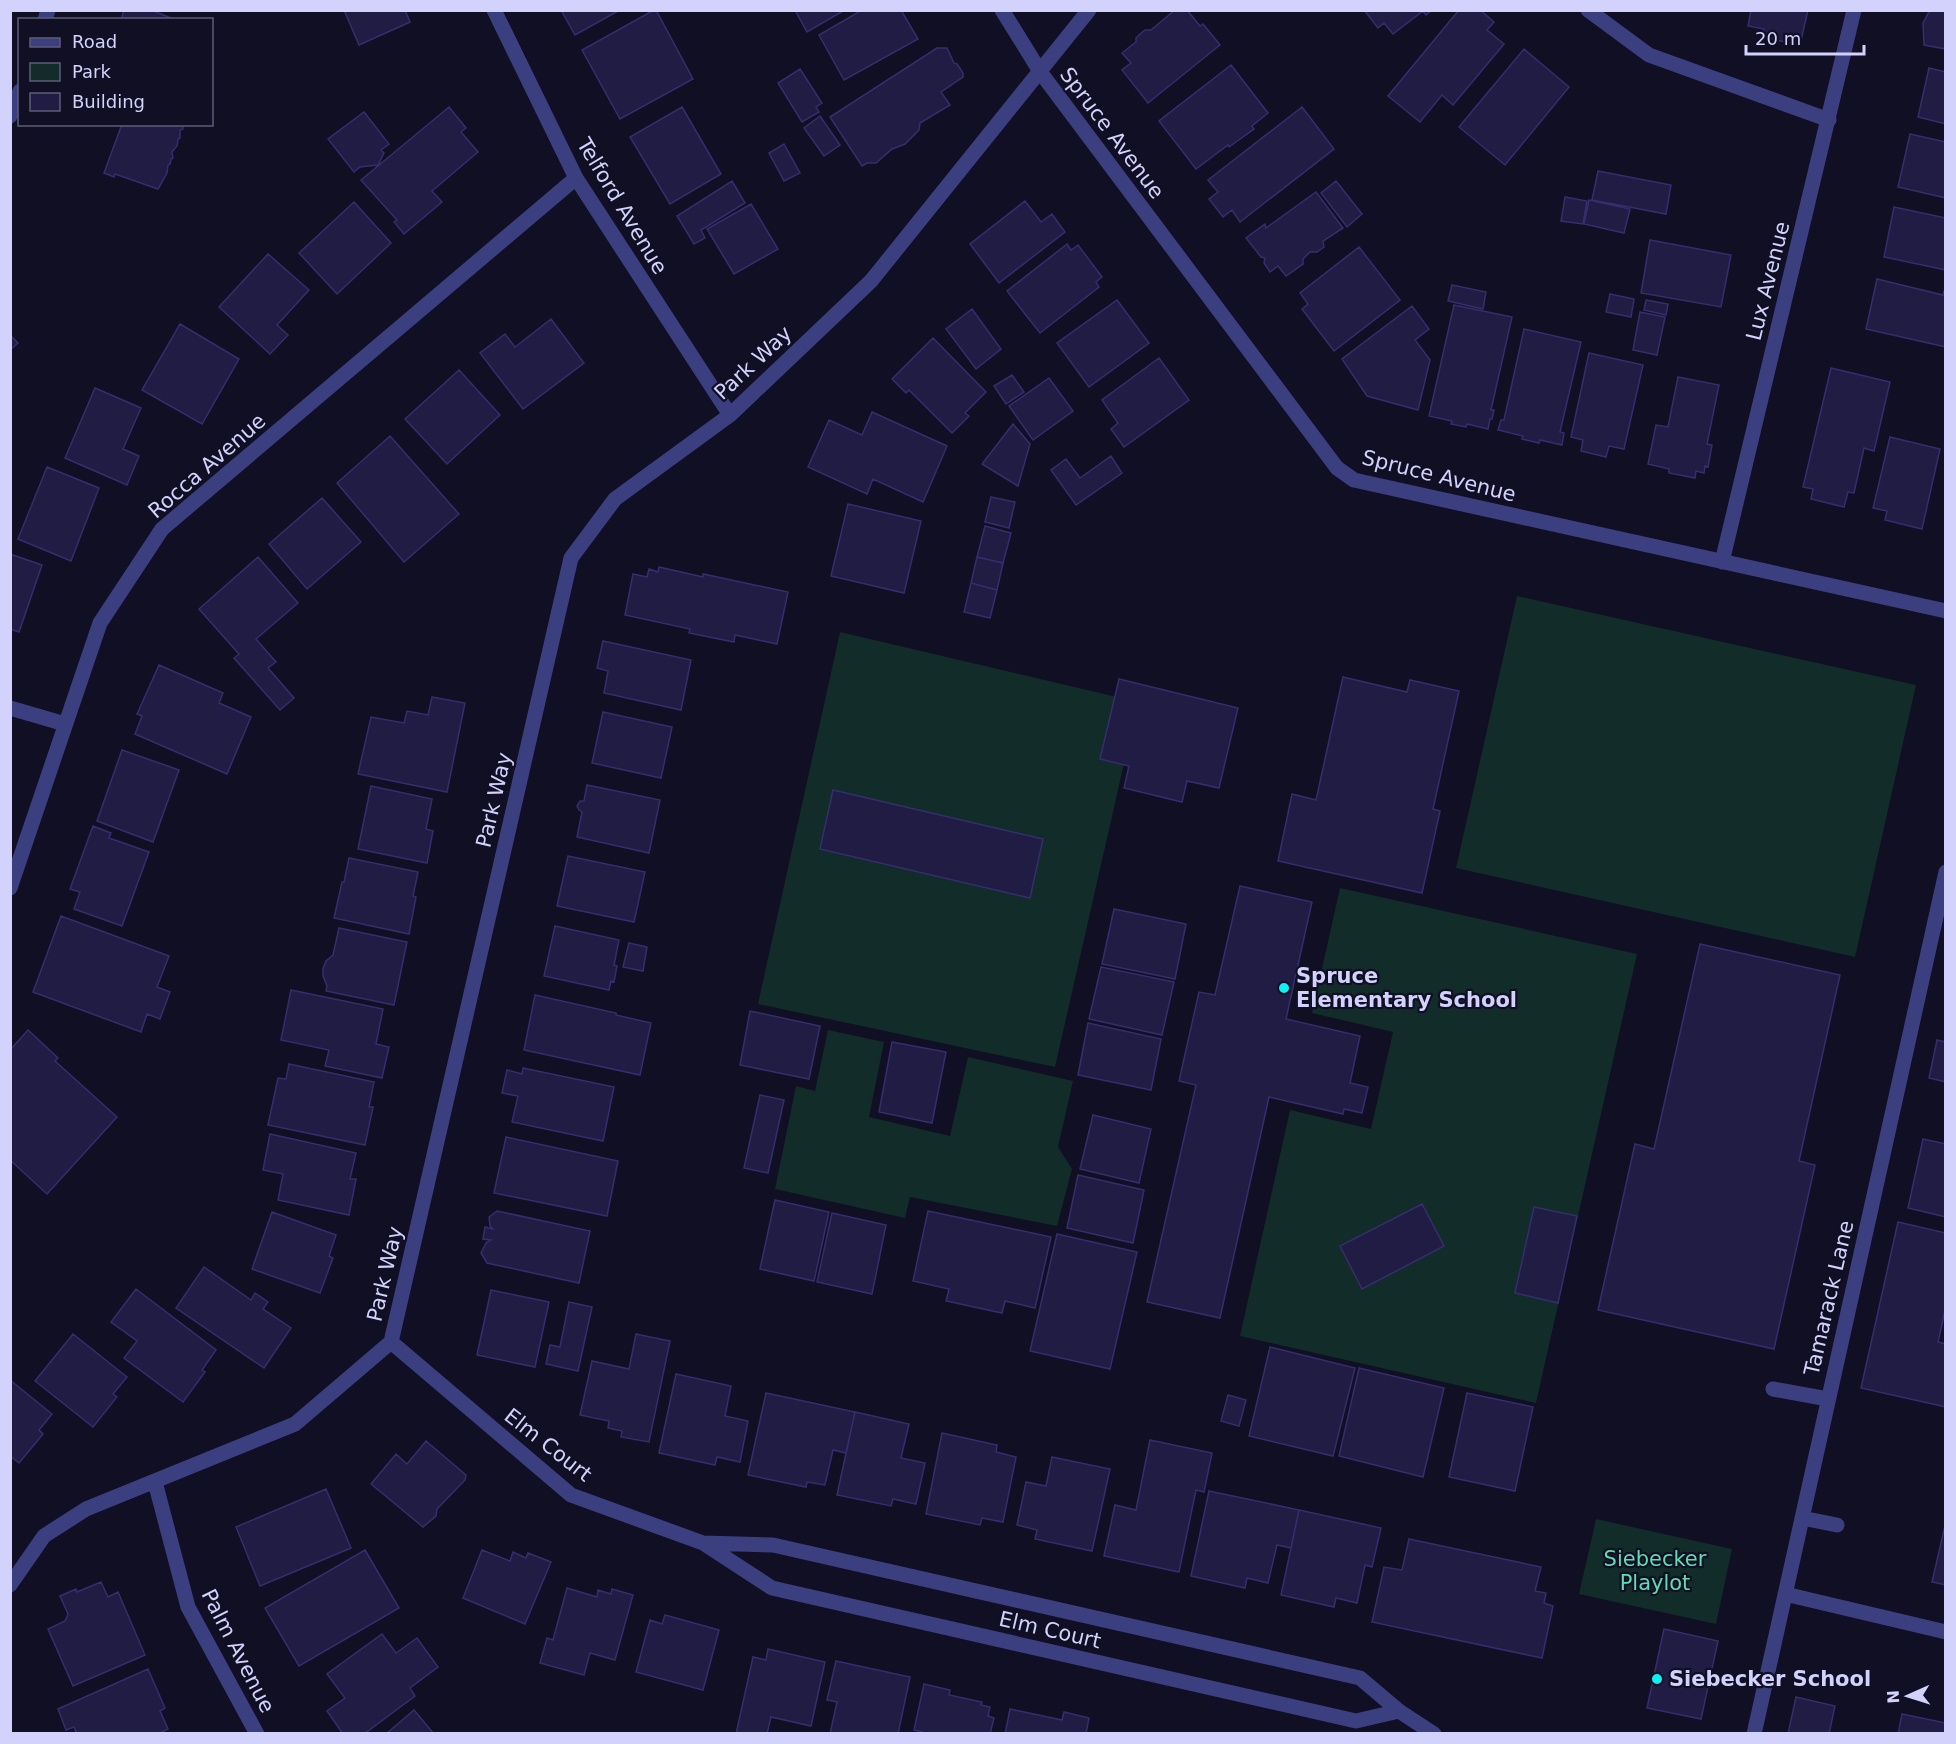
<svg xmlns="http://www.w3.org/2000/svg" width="1956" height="1744" viewBox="0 0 1956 1744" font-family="'DejaVu Sans',sans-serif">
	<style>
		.green { fill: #122c29 }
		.building { fill: #201c43; stroke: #352e6e; stroke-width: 1.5 }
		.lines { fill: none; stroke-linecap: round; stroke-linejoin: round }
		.minor { stroke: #3b3f80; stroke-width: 15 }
		.poi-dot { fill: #09f1f3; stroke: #100f23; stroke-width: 2 }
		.labels { text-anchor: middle; stroke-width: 4.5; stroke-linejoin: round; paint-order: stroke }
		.street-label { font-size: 21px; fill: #d3d2fd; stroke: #100f23 }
		.poi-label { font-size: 21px; font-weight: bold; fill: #d3d2fd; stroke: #100f23; text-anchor: start }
		.park-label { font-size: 21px; fill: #61dbb1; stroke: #100f23 }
	</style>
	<rect width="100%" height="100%" fill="#100f23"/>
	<path class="green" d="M1517,596L1916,685L1855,957L1456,868Z
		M840,632L1138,702L1055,1067L758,1004Z
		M1340,888L1637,954L1536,1403L1240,1336L1290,1110L1371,1129L1393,1032L1312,1013Z
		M828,1030L884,1042L869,1117L950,1136L968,1057L1073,1081L1058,1147L1072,1169L1057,1226L910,1197L905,1218L775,1189L796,1086L815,1091Z
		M1596,1519L1732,1549L1716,1624L1579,1594Z"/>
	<path class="building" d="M124,10H151L176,20H121Z
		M344,10H405L410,22L359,45Z
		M561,10H620L575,35Z
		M654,10H656L693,79L620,119L582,50Z
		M795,10H845L807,32Z
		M862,10H901L918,39L844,80L819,35Z
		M1175,10H1187L1200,26L1203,24L1220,45L1148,103L1122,70L1131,63L1122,53L1136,42V38L1140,34L1145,30H1151Z
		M1364,10H1432L1426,15L1423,11L1393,34L1384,23L1378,28Z
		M1459,10H1480L1494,22L1487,30L1504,44L1453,105L1442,95L1420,122L1388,96Z
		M1751,10H1808L1800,45L1762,37L1764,29L1748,26Z
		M1930,10H1946V49L1924,45L1923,23Z
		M937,48H947L954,63L957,64L963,73V77L941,92L950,105L920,123L919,130L905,144L892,149L876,163H867L862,166L830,117Z
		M1524,49L1569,87L1505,165L1459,127Z
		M1231,65L1268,113L1252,126L1254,129L1229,147L1228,145L1196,169L1159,121Z
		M1929,68L1946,72V124L1918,117Z
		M800,69L822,103L816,107L819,112L802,122L778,83Z
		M449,107L466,128L461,132L478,152L432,191L442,202L404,234L394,222L397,220L361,180Z
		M682,107L721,174L670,204L630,137Z
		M1302,107L1334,149L1240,222L1232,210L1223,217L1209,199L1218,192L1208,180Z
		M364,112L389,144L381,150L384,153L378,165L360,167L354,172L328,139Z
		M820,116L840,145L824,156L804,128Z
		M122,124H183V129L180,130V138L178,139L177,146L172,152L173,158L171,159L170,164L168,165L167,173L158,189L115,174L114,177L104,173Z
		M1910,134L1946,142V198L1898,187Z
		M784,144L800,173L784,181L769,153Z
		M1598,171L1671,185L1666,214L1592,200Z
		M732,181L745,203L701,230L705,238L694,244L677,216Z
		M1336,181L1362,214L1347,227L1321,193Z
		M1316,192L1343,228L1323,241L1324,247L1317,252H1310L1303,259V264L1286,276L1278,266L1270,272L1264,263L1265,258L1261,257L1246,238L1265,224L1266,228Z
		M1565,197L1587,201L1583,224L1561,221Z
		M1589,200L1630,209L1624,233L1584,224Z
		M1025,201L1041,222L1052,214L1065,232L999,283L970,244Z
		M354,202L391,243L337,294L299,253Z
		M751,204L778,249L734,274L707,229Z
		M1894,207L1946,218V270L1884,257Z
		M1650,240L1731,255L1721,307L1641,293Z
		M1067,244L1071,250L1078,245L1102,277L1096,282L1099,287L1040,333L1007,291Z
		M1359,247L1400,300L1334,351L1302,309L1308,304L1300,293Z
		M268,254L309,290L277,325L288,335L270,354L219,307Z
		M1877,279L1943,295L1946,285V347L1866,329Z
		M1452,285L1486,292L1483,309L1448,301Z
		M1610,294L1634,299L1631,317L1606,312Z
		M1117,300L1149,343L1089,387L1057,343Z
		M1646,300L1668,304L1666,315L1644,310Z
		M1454,305L1512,317L1491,410H1494L1492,419H1490L1488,429L1467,424L1466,427L1451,424L1452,421L1429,416Z
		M1412,306L1429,329L1415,340L1430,360L1418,410L1367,396L1342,359Z
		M972,309L1001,349L976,369L946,329Z
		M1640,312L1665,317L1657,355L1633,350Z
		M551,319L584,363L523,409L480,353L505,334L515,347Z
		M180,324L239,359L202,424L142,390Z
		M1524,329L1581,342L1560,432L1564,433L1562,445L1540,440L1539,443L1522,439L1523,436L1498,430L1501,420H1504Z
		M10,335L18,343L10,350Z
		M933,338L986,392L965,413L969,416L952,433L909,390L906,393L892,379Z
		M1589,353L1643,365L1624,449L1609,446L1606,457L1581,451L1583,440L1571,437Z
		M1159,358L1189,400L1124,447L1111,429L1118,423L1102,400Z
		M1831,368L1890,382L1874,451L1864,448L1854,493L1848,492L1844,507L1811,499L1813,489L1803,487Z
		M459,370L500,415L447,464L405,419Z
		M1012,375L1024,392L1006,404L994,386Z
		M1678,377L1719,385L1707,444L1712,445L1708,467L1705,466L1704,473L1696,471L1695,478L1669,473V469L1648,464L1656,425L1668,427Z
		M1049,378L1073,411L1033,440L1009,406Z
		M95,388L141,408L123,449L139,456L127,485L65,458Z
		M872,412L947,446L923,502L873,479L867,494L808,467L829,420L862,435Z
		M1013,424L1030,444L1018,486L982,464Z
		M390,436L459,514L404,562L337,483Z
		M1890,437L1940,449L1922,529L1885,520L1887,511L1873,508Z
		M1111,456L1122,473L1076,505L1051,470L1066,459L1080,478Z
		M47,467L99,488L71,561L18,539Z
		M991,497L1015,502L1009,528L985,522Z
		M322,498L361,542L307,589L269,544Z
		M848,504L921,521L904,593L831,576Z
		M985,526L1011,533L1003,563L977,557Z
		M10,554L42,565L19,632L10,629Z
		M258,557L298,603L256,639L276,662L268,668L294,698L280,710L234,658L239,654L199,609Z
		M977,557L1003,563L997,590L971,583Z
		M659,567L703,577V574L788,592L777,644L735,635L734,642L689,633L690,629L625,615L633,574L647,577L649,569L658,572Z
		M971,583L997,590L990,618L964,612Z
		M603,641L691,660L681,710L604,693L608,671L597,668Z
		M159,665L223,693L219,703L251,717L227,774L135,734L142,716L137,714Z
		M1343,677L1407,692L1410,680L1459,691L1433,809L1440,811L1422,893L1278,861L1292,794L1316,800Z
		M1119,679L1238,708L1219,788L1187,781L1182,802L1124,788L1129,766L1100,759Z
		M432,697L465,703L447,792L358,774L371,717L404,723L407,711L428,715Z
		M603,712L672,727L661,778L592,763Z
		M122,750L179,770L153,842L97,821Z
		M587,785L660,800L649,853L577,837L582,812L579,810L577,806L580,801H584Z
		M371,786L432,799L426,829L433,831L427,863L358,849Z
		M833,790L1043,839L1030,898L820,849Z
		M93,826L111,833L109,838L149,852L122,926L74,909L80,892L70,889Z
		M568,856L645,872L634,922L557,906Z
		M349,858L418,872L413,896L416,897L409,934L334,918L342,882H344Z
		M1240,886L1312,902L1286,1019L1360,1036L1350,1083L1368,1087L1362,1113L1344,1109L1343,1114L1269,1097L1220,1318L1147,1302L1196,1085L1179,1081L1199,992L1215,995Z
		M1114,909L1186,924L1175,979L1102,964Z
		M61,916L169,956L157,987L170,992L160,1019L147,1014L141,1032L33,992Z
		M555,926L619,940L614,965L617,966L614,982L611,981L609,990L544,976Z
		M339,928L407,942L394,1005L326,991L327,986L323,976V969L326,961L333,955Z
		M629,943L647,947L643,971L623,967Z
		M1700,944L1840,975L1799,1161L1815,1165L1774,1349L1598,1310L1635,1144L1654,1149Z
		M1101,967L1174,982L1162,1035L1089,1019Z
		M291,990L383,1009L376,1044L389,1047L382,1078L325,1066L329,1050L281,1040Z
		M535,995L616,1013V1015L651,1023L640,1075L524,1050Z
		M750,1011L820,1026L809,1079L740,1065Z
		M1088,1023L1161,1039L1151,1090L1078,1075Z
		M28,1030L58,1058L55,1061L117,1117L47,1194L10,1160V1050Z
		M1937,1040L1946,1042V1082L1929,1078Z
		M892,1042L946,1052L932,1123L879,1112Z
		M289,1064L374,1082L369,1107H373L365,1145L268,1125L278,1078L286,1079Z
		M523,1068L614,1087L603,1141L512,1122L518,1096L502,1093L507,1070L522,1074Z
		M760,1095L784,1100L768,1173L744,1168Z
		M1093,1115L1151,1129L1139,1183L1080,1169Z
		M270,1134L356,1153L350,1179H356L349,1215L278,1200L283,1174L263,1170Z
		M506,1137L618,1161L607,1216L494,1193Z
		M1923,1139L1946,1144V1217L1908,1208Z
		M1078,1175L1144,1190L1133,1243L1067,1228Z
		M775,1200L829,1212L814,1281L760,1269Z
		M1422,1204L1444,1246L1362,1289L1340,1246Z
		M1534,1207L1577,1216L1558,1303L1515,1293Z
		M497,1211L590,1231L579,1283L487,1263L481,1253L486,1243L491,1240L483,1239L485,1227L493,1229L490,1226L489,1217Z
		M928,1211L1051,1237L1035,1308L1005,1301L1002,1313L946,1301L949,1289L913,1281Z
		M272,1212L336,1235L329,1256L333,1258L320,1293L252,1269Z
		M832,1213L886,1225L872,1294L817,1282Z
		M1898,1222L1946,1233V1306L1938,1342L1946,1344V1407L1861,1388Z
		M1057,1234L1137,1252L1110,1369L1030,1351Z
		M204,1267L251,1300L255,1293L268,1302L263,1309L291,1328L264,1368L176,1308Z
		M136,1289L216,1350L202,1370L205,1372L183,1402L124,1358L137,1341L111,1322Z
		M491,1290L549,1302L535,1367L477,1355Z
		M569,1302L592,1307L578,1371L546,1364L550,1345L560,1347Z
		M73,1334L127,1377L113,1394L117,1397L93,1427L35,1381Z
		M636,1334L670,1341L649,1442L621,1437L622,1431L608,1428L609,1421L580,1415L592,1361L629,1369Z
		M1270,1347L1355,1368L1333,1456L1249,1436Z
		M1359,1368L1444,1388L1423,1477L1339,1456Z
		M676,1374L731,1386L725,1416L748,1421L740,1462L717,1457L715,1465L659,1453Z
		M10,1380L52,1414L39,1430L43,1434L19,1463L10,1456Z
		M766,1393L855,1412L846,1453L833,1450L825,1485L807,1482L806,1487L748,1475Z
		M1467,1393L1533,1407L1515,1491L1449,1477Z
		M1228,1395L1246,1400L1239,1426L1221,1421Z
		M855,1412L909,1424L901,1458L925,1463L916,1504L893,1499L891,1506L837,1495Z
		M942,1433L997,1445L996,1452L1016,1457L1003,1522L982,1518L980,1525L926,1514Z
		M1150,1440L1212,1453L1204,1492L1196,1490L1179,1572L1104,1556L1115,1505L1136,1510Z
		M426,1441L466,1475L465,1480L437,1509L436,1516L423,1527L371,1484L396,1454L407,1464Z
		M1052,1457L1110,1469L1092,1551L1035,1539L1037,1530L1017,1525L1026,1482L1046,1486Z
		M326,1489L351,1548L260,1586L236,1527Z
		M1209,1491L1299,1510L1291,1548L1277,1545L1268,1583L1247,1578L1245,1588L1191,1576Z
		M1299,1510L1381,1528L1372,1567L1365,1565L1357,1603L1336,1598L1334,1607L1281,1595Z
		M1946,1521V1585L1932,1582Z
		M1409,1539L1541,1567L1535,1591L1546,1593L1544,1603L1553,1606L1542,1658L1372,1622L1384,1567L1402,1570Z
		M365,1550L399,1608L299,1666L265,1608Z
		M482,1550L510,1561L513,1552L526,1558L528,1553L551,1562L525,1624L463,1598Z
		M101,1582L108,1597L118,1592L145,1655L73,1686L48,1629L65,1621L68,1614L60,1596L76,1589L77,1592Z
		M567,1588L597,1597L598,1590L611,1594L612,1589L633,1595L615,1660L590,1653L584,1675L540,1663L547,1638L553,1640Z
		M665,1615L719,1630L703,1690L636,1672L650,1620L662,1624Z
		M1664,1629L1718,1641L1701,1719L1647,1708Z
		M382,1634L396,1653L417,1638L438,1667L410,1688L415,1696L364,1734H343L327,1711L345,1698L327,1674Z
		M768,1649L825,1662L811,1726L771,1717L767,1734H736L753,1657L766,1660Z
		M836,1661L910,1677L898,1734H830L837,1702L827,1700Z
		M148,1669L165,1708L160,1711L168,1729L158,1734H77L74,1727L66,1730L58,1709Z
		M924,1684L950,1690L949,1695L982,1702L981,1705L990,1707L988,1716L994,1718L990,1734H929L914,1730Z
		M1796,1697L1835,1706L1829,1734H1788Z
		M1010,1709L1062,1720L1064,1712L1089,1718L1086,1734H1005Z
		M414,1710L434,1734H386Z
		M1902,1714L1946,1723V1734H1898Z"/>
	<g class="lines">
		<path class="minor" d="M494,10L576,178L730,415
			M1002,10L1041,73L1337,468L1354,480L1946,611
			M1588,10L1649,55L1829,120
			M45,20L48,10
			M10,116L20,91
			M1722,562L1854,10
			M10,708L65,724
			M10,888L100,623L162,529L576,178
			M391,1342L571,1495L703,1543L772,1588L1356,1721L1399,1711
			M1773,1389L1828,1399
			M155,1482L188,1607L257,1734
			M1802,1518L1837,1525
			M703,1543L773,1545L1360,1678L1399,1711L1434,1734
			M10,1585L44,1536L86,1509L295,1424L391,1342L571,558L615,499L730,415L871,281L1089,10
			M1785,1594L1946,1632
			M1754,1734L1946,872"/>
	</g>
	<g class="poi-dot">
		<circle cx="1284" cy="988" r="6"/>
		<circle cx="1657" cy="1679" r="6"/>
	</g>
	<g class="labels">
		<g class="street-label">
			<text transform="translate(1112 133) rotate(53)" y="7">Spruce Avenue</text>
			<text transform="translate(622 206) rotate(59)" y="7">Telford Avenue</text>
			<text transform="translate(1768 281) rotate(-76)" y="7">Lux Avenue</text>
			<text transform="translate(753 363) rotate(-43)" y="7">Park Way</text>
			<text transform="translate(207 466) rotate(-41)" y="7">Rocca Avenue</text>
			<text transform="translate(1439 476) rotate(14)" y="7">Spruce Avenue</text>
			<text transform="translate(494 800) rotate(-77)" y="7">Park Way</text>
			<text transform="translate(385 1274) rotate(-77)" y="7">Park Way</text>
			<text transform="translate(1829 1298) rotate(-77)" y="7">Tamarack Lane</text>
			<text transform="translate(548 1445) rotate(38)" y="7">Elm Court</text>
			<text transform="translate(1050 1630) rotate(13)" y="7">Elm Court</text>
			<text transform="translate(238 1651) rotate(63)" y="7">Palm Avenue</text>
		</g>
		<g class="poi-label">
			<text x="1296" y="983">Spruce<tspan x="1296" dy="24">Elementary School</tspan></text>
			<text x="1669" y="1686">Siebecker School</text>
		</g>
		<g class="park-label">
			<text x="1655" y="1566">Siebecker<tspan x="1655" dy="24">Playlot</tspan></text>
		</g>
	</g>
	<rect width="1956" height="1744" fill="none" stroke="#d3d2fd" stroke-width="24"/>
	<rect x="18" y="18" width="195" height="108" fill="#100f23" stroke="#5e5d7a" stroke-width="1.5"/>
	<rect x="30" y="38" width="30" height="9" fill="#3b3f80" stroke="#5e5d7a" stroke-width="1.5"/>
	<text x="72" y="48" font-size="18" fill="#d3d2fd">Road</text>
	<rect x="30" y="63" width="30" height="18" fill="#122c29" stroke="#5e5d7a" stroke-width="1.5"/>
	<text x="72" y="78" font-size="18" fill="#d3d2fd">Park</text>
	<rect x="30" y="93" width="30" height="18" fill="#201c43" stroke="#5e5d7a" stroke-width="1.5"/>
	<text x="72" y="108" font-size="18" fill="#d3d2fd">Building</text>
	<g transform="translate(1908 1696) rotate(267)" stroke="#100f23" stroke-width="4.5" paint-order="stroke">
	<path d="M0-4.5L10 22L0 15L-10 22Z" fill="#d3d2fd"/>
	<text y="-9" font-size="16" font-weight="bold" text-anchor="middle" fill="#d3d2fd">N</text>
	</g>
	<path d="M1746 45v9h118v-9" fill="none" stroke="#d3d2fd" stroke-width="3"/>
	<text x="1755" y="45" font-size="18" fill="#d3d2fd" stroke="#100f23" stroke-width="4.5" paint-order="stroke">20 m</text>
</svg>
